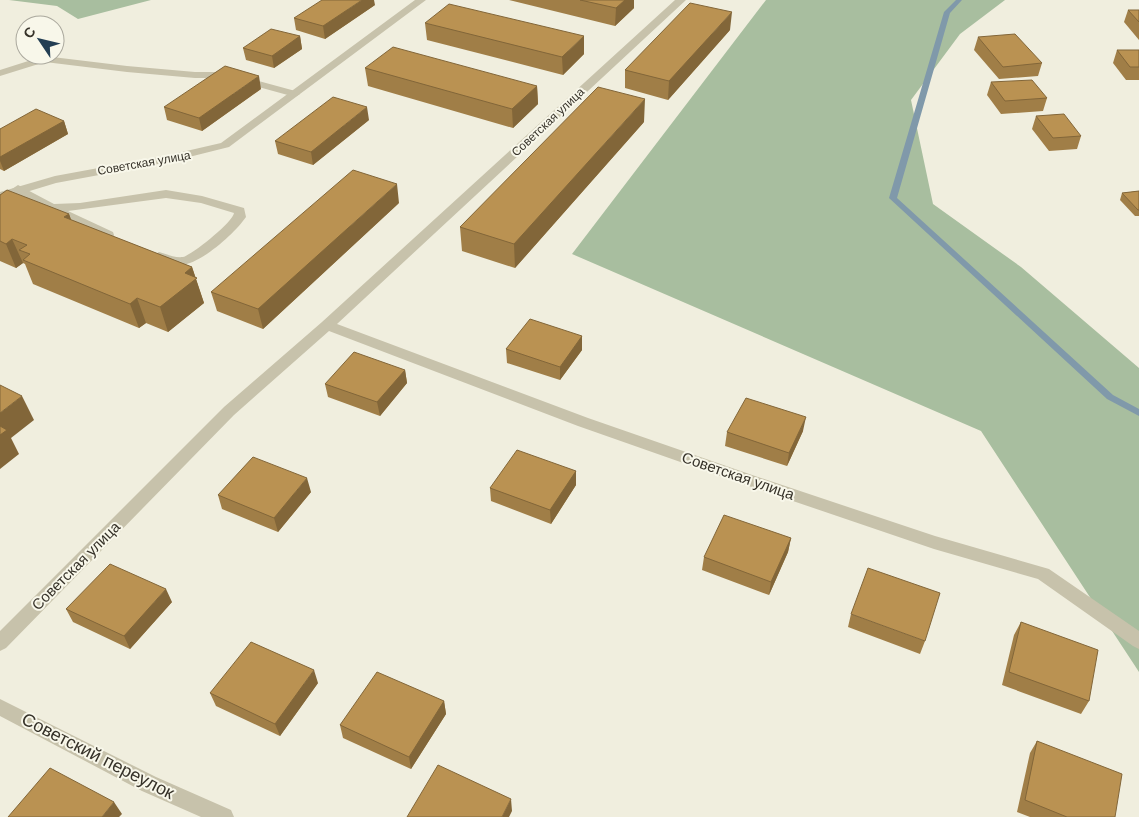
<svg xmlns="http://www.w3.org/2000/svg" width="1139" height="817" viewBox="0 0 1139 817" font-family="Arial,sans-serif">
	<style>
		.green { fill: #a8be9f }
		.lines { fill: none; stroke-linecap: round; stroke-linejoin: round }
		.stream { fill: #8099aa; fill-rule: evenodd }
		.lane { fill: #c7c2ab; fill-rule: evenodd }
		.street { fill: #c7c2ab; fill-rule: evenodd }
		.wall { fill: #a07e47 }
		.shaded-wall { fill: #826639 }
		.building { fill: #ba9252; stroke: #826639 }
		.labels { text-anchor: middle; stroke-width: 4; stroke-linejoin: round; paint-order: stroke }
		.far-street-label { font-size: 12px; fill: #363229; stroke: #f8f7ea }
		.street-label { font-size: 15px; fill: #363229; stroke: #f8f7ea }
		.near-street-label { font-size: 18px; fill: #363229; stroke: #f8f7ea }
	</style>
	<rect width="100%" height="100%" fill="#f0eede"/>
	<path class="green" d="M9,0H151L78,19L57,6Z
		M766,0H1005L960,34L911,100L933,204L1021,267L1139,368V672L981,431L572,254Z"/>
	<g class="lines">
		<path class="stream" d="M956,0H962L950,13L897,198L1113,395L1139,409V416L1107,399L889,198L944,12Z"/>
		<path class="lane" d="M44,56L127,66L195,72H225L299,92L300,94L295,97L225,78H195L127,72L45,62L0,76V70Z
			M18,185L54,204L80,203L166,190L202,196L244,208L246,217C235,233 201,264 181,265C172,265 163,262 154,259L152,256L159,252C167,254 174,258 183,257C192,255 233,222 234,213L201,203L166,198L68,211L113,232L114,235L113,238L108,239L48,211L14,192L12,189Z"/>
		<path class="street" d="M415,0H426L229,147L169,162L56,183L0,200V192L55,176L169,155L221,143Z
			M675,0H686L337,324L588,418L755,476L935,536L1049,569L1139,631V649L1133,646L1038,579L934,549L743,484L578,426L329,331L234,415L6,648L0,651V631L224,407L322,322Z
			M0,699L156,777L231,810L234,817H201L142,791L0,716Z"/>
	</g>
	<path class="wall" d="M509,0H634V8L615,26Z
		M375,5L325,39L296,30L294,18Z
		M1128,10H1139V40L1124,22Z
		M425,23L584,54L563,75L427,40Z
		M730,30L668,100L625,88V70Z
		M300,36L302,49L274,68L246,60L243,48Z
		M978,37L1042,63L1038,76L999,79L974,50Z
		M1117,50H1139V80H1126L1113,63Z
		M365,68L537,86L538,104L513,128L368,86Z
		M991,82L1047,98L1043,111L1001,114L987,95Z
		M261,89L202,131L167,120L164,107Z
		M1036,116L1081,136L1077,149L1049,151L1032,129Z
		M369,120L313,165L278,154L275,141Z
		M64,121L68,134L4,171L0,169V129Z
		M644,122L515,268L462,251L460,227Z
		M1139,191V216H1135L1120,200L1122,193Z
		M0,195L69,214L71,220L192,267L204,303L168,332L146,323L139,328L33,284L25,264L23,263L16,268L0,261Z
		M399,203L263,329L217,311L211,292Z
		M582,336V350L560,380L507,363L506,349Z
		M405,370L407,383L380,416L328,397L325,384Z
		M803,431L787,466L725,446L727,432Z
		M576,471V485L551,524L491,501L490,488Z
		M311,492L278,532L222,509L218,495Z
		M791,538L788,552L769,595L702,570L704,557Z
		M172,602L130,649L73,622L66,609Z
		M851,614L925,641L920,654L848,627Z
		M1021,622L1089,701L1081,714L1002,685L1014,635Z
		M318,683L280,736L216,706L210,693Z
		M444,701L446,714L411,769L343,738L340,725Z
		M1037,741L1115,817H1030L1017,812L1030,753Z"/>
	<path class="shaded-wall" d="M362,0H374L375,5L325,39L323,26Z
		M625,0H634V8L615,26L616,8Z
		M732,12L730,30L668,100L669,81Z
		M300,36L302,49L274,68L272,56Z
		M584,36V54L563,75L562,57Z
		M259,76L261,89L202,131L199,118Z
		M537,86L538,104L513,128L512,109Z
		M645,99L644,122L515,268L514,244Z
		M367,107L369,120L313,165L311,152Z
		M64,121L68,134L4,171L0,161V157Z
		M397,184L399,203L263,329L258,309Z
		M69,214L78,238L64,217Z
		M12,239L23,263L16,268L6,244Z
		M192,267L204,303L168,332L160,307L185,273Z
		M137,298L146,323L139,328L130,304Z
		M582,336V350L560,380V367Z
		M405,370L407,383L380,416L377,402Z
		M22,396L34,420L11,438L19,454L0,469V413Z
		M806,417L803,431L787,466L789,453Z
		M576,471V485L551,524L550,510Z
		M307,478L311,492L278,532L274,518Z
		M791,538L788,552L769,595L771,582Z
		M166,589L172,602L130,649L124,636Z
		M314,670L318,683L280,736L275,724Z
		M444,701L446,714L411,769L409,757Z
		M511,799L512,811L509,817H502Z
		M114,802L122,814L119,817H102Z"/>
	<path class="building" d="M322,0H362L323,26L294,18Z
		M580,0H625L616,8Z
		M690,3L732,12L669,81L625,70Z
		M449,4L584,36L562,57L425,23Z
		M1128,10H1139V22Z
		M271,29L300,36L272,56L243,48Z
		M1015,34L1042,63L1003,67L978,37Z
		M393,47L537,86L512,109L365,68Z
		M1117,50H1139V67H1130Z
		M225,66L259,76L199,118L164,107Z
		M1032,80L1047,98L1005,101L991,82Z
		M598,87L645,99L514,244L460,227Z
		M333,97L367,107L311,152L275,141Z
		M36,109L64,121L0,157V129Z
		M1064,114L1081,136L1053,138L1036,116Z
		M353,170L397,184L258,309L211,292Z
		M7,190L69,214L64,217L192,267L185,273L197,278L160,307L137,298L130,304L23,260L30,254L19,250L27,245L12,239L6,244L0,241V195Z
		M1139,191V210H1138L1122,193Z
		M530,319L582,336L560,367L506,349Z
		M354,352L405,370L377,402L325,384Z
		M0,385L22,396L0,413Z
		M746,398L806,417L789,453L727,432Z
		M0,426L7,430L0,435Z
		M517,450L576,471L550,510L490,488Z
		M253,457L307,478L274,518L218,495Z
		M724,515L791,538L771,582L704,557Z
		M110,564L166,589L124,636L66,609Z
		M868,568L940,593L925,641L851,614Z
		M1021,622L1098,650L1089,701L1009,672Z
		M251,642L314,670L275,724L210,693Z
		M377,672L444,701L409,757L340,725Z
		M1037,741L1122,774L1115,817H1067L1025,800Z
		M438,765L511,799L502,817H407Z
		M50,768L114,802L102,817H8Z"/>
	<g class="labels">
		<g class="far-street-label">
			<text transform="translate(548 122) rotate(-43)" y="4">Советская улица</text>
			<text transform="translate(144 163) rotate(-10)" y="4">Советская улица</text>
		</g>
		<g class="street-label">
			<text transform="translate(738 476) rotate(19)" y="5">Советская улица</text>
			<text transform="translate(76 566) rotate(-45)" y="5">Советская улица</text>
		</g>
		<g class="near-street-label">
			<text transform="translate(98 756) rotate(27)" y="6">Советский переулок</text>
		</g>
	</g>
	<g transform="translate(40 40) rotate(305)"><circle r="24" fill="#f8f7ea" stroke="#aaa89d"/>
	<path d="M0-4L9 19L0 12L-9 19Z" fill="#233e53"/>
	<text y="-8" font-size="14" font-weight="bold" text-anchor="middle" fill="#363229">С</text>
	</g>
</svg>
